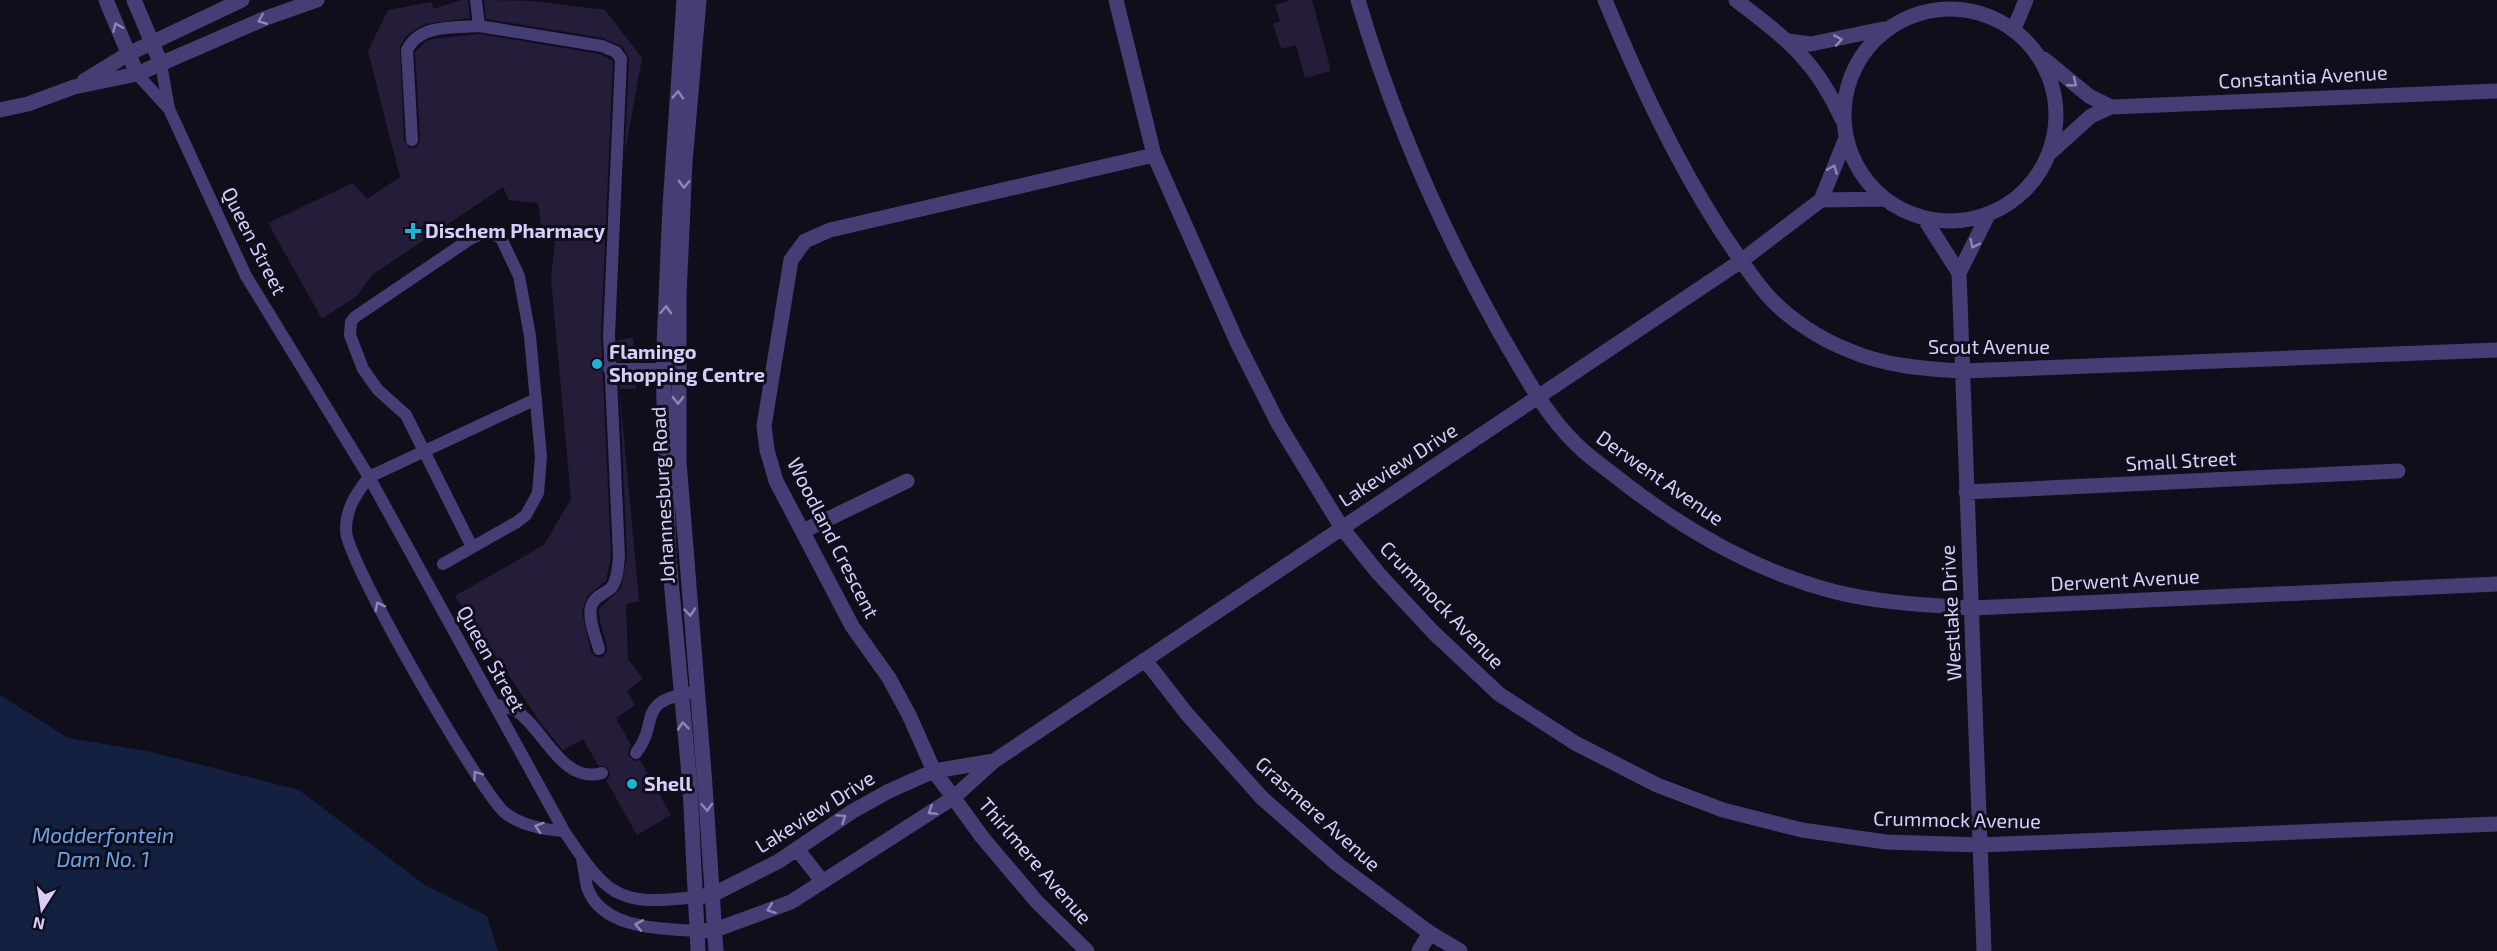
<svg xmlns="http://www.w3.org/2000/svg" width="2497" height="951" viewBox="0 0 2497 951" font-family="'Exo 2',sans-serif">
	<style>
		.water { fill: #13203f }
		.building { fill: #251c3a }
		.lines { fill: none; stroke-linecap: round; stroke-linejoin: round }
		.service { stroke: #453e75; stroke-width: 12 }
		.minor { stroke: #453e75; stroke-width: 15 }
		.tertiary { stroke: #453e75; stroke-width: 15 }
		.oneway { stroke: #8e86b7 }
		.poi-dot { fill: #1bb4d8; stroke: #110e1c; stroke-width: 2 }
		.labels { text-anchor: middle; stroke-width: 6; stroke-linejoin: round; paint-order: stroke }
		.street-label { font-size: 20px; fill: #d7cef9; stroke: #110e1c }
		.poi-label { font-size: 20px; font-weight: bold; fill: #d7cef9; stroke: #110e1c; text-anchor: start }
		.water-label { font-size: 21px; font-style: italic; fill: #69a4ec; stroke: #110e1c }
	</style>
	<rect width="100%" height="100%" fill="#110e1c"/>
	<path class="water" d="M0,695L68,738L151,752L299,790L425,885L487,916L498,951H0Z"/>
	<path class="building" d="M461,0H468L470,18L425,24L407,35L400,46L404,140L409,148L417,147L420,140L415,52L424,43L431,39L479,34L600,54L613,61L601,335L611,556L606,581L587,596L582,612L591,652L596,657H602L607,652V647L600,621L599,609L621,588L627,557L620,395L639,601L626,604L628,659L643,679L627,691L635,705L616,718L631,745L628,752L629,757L635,761L640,760L671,815L637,835L606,780L610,776L608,768L598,765L583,739L563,750L560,747L540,722L455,596L544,545L571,499L551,278L556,235L542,233L538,203L509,200L503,187L372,275L357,296L322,319L268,223L353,183L367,199L400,177L368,51L388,10L432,2L433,9Z
		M484,0L533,1L605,10L642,58L625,152L629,59L623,47L603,38L486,19Z
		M1291,0H1312L1331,71L1305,78L1296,45L1281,49L1273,24L1280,21L1275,5Z
		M633,338L634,361H618L617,340Z
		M619,377H635L636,389H620Z"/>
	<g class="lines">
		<path class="service" d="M479,26L602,46L616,52L621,59L609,335L619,556C618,566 618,580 611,588C603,595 594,596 591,607C588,620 596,637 599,649
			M161,64L169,109L246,276L369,477L564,831C607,895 616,907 695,897
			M137,74L168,108
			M412,140L407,50C420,24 452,28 479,26L476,0
			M609,369H671
			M536,399L369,477C356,494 346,508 346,530C345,559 478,788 504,812C519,825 545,830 564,831
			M443,564L517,522L526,515L538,493L541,457L530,336L519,276L501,238L492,234H481L470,239L355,317L351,322L350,335L363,369L378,390L406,415L472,547
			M494,704C501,706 509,707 516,711C543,727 562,785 602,773
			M636,753C660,722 635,702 690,693
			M582,859C584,868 585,878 587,887C601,929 661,929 697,931"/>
		<path class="minor" d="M106,0L137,74
			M134,0L161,64
			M1116,0L1154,155L1237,342L1279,425L1342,528L1378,573L1433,632L1499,694L1575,743L1657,785L1723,810L1802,830L1886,842L1980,845L2497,824
			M1358,0C1392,116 1441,228 1500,333C1523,372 1544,413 1577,445C1588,456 1601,465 1614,475C1678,526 1752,570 1832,591C1878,603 1926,605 1973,608L2497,584
			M1605,0C1638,80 1674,158 1721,231C1736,253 1751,277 1769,297C1789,319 1820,339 1848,350C1884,366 1925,369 1963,371L2497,350
			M1736,0C1786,39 1815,59 1842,119
			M1844 115a106 106 0 1 1 212 0a106 106 0 1 1-212 0Z
			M2014,29L2026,0
			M1788,41L1811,44L1883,29
			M2044,59L2089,96L2111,107
			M2051,152L2091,116L2111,107L2497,91
			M1821,200L1884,199
			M1924,218L1959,273
			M1966,492L2398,471
			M803,531L907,481
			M1145,660L1187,714L1262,798L1337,864L1430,933L1460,951
			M797,849L822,881
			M695,897L712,895L779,861L853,811L889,791L934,771L994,761
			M697,931L715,930L791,902L953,798L994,761L1741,261L1821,200L1846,138
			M1087,951L1037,902L982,837L934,771L909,715L889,678L852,626L776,481L767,450L764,426L791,260L805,241L830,230L1154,155
			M1419,951L1430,933
			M1984,951L1959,273L1988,215"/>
		<path class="tertiary" d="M684,0L670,206L663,369L669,558L690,786L698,951
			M699,0L685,162L679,296V461L705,785L716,951
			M84,81L128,54L242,0
			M0,110L28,104L74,87L137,74L266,18L317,0"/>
	</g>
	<defs><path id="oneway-chevron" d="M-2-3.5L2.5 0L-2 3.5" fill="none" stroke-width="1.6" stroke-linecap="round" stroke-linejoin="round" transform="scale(1.5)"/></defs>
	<g class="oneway">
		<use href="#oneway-chevron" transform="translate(262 20) rotate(158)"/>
		<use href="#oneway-chevron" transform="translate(117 27) rotate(-112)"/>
		<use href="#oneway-chevron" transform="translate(1838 40) rotate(-10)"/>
		<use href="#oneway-chevron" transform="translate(2073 83) rotate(39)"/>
		<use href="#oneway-chevron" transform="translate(678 95) rotate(-86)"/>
		<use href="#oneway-chevron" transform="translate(1833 169) rotate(-68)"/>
		<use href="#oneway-chevron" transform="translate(684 184) rotate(92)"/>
		<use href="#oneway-chevron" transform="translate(1974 244) rotate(117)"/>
		<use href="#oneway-chevron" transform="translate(666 310) rotate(-87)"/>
		<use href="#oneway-chevron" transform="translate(678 400) rotate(90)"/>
		<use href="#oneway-chevron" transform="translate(379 606) rotate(-117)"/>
		<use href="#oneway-chevron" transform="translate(690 612) rotate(85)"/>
		<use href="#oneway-chevron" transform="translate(683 726) rotate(-96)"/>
		<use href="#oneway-chevron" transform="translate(477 775) rotate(-126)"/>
		<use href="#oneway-chevron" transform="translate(707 807) rotate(87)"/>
		<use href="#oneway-chevron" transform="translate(932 811) rotate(148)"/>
		<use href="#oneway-chevron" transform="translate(842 818) rotate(-34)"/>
		<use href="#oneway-chevron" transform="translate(539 827) rotate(-162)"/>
		<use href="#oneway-chevron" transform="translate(771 909) rotate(160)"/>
		<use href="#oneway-chevron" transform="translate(639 925) rotate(-170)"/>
	</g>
	<g class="poi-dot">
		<path d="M410 222h6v6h6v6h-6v6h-6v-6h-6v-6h6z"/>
		<circle cx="597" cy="364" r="6"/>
		<circle cx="632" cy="784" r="6"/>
	</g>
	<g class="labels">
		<g class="street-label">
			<text transform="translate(2303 77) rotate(-3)" y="7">Constantia Avenue</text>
			<text transform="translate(254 241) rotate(63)" y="7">Queen Street</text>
			<text x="1989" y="354">Scout Avenue</text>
			<text transform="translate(2181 461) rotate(-3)" y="7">Small Street</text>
			<text transform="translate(1398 465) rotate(-33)" y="7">Lakeview Drive</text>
			<text transform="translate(1660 478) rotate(35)" y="7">Derwent Avenue</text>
			<text transform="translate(663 495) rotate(-93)" y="7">Johannesburg Road</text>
			<text transform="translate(833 538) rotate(63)" y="7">Woodland Crescent</text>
			<text transform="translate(2125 580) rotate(-3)" y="7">Derwent Avenue</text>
			<text transform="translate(1442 605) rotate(46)" y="7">Crummock Avenue</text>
			<text transform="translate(1951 613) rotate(-93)" y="7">Westlake Drive</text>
			<text transform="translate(491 659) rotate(61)" y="7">Queen Street</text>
			<text transform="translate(815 812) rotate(-32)" y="7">Lakeview Drive</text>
			<text transform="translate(1318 814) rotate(42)" y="7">Grasmere Avenue</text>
			<text transform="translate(1957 820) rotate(1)" y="7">Crummock Avenue</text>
			<text transform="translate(1035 861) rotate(49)" y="7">Thirlmere Avenue</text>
		</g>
		<g class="poi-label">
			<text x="425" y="238">Dischem Pharmacy</text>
			<text x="609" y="359">Flamingo<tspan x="609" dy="23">Shopping Centre</tspan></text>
			<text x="644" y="791">Shell</text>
		</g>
		<g class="water-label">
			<text x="103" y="843">Modderfontein<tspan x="103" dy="24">Dam No. 1</tspan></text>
		</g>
	</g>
	<g transform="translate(42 909) rotate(192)" stroke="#110e1c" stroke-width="4.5" paint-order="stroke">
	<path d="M0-4.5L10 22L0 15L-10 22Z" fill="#d7cef9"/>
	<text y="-9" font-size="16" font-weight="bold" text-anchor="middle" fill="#d7cef9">N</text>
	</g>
</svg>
